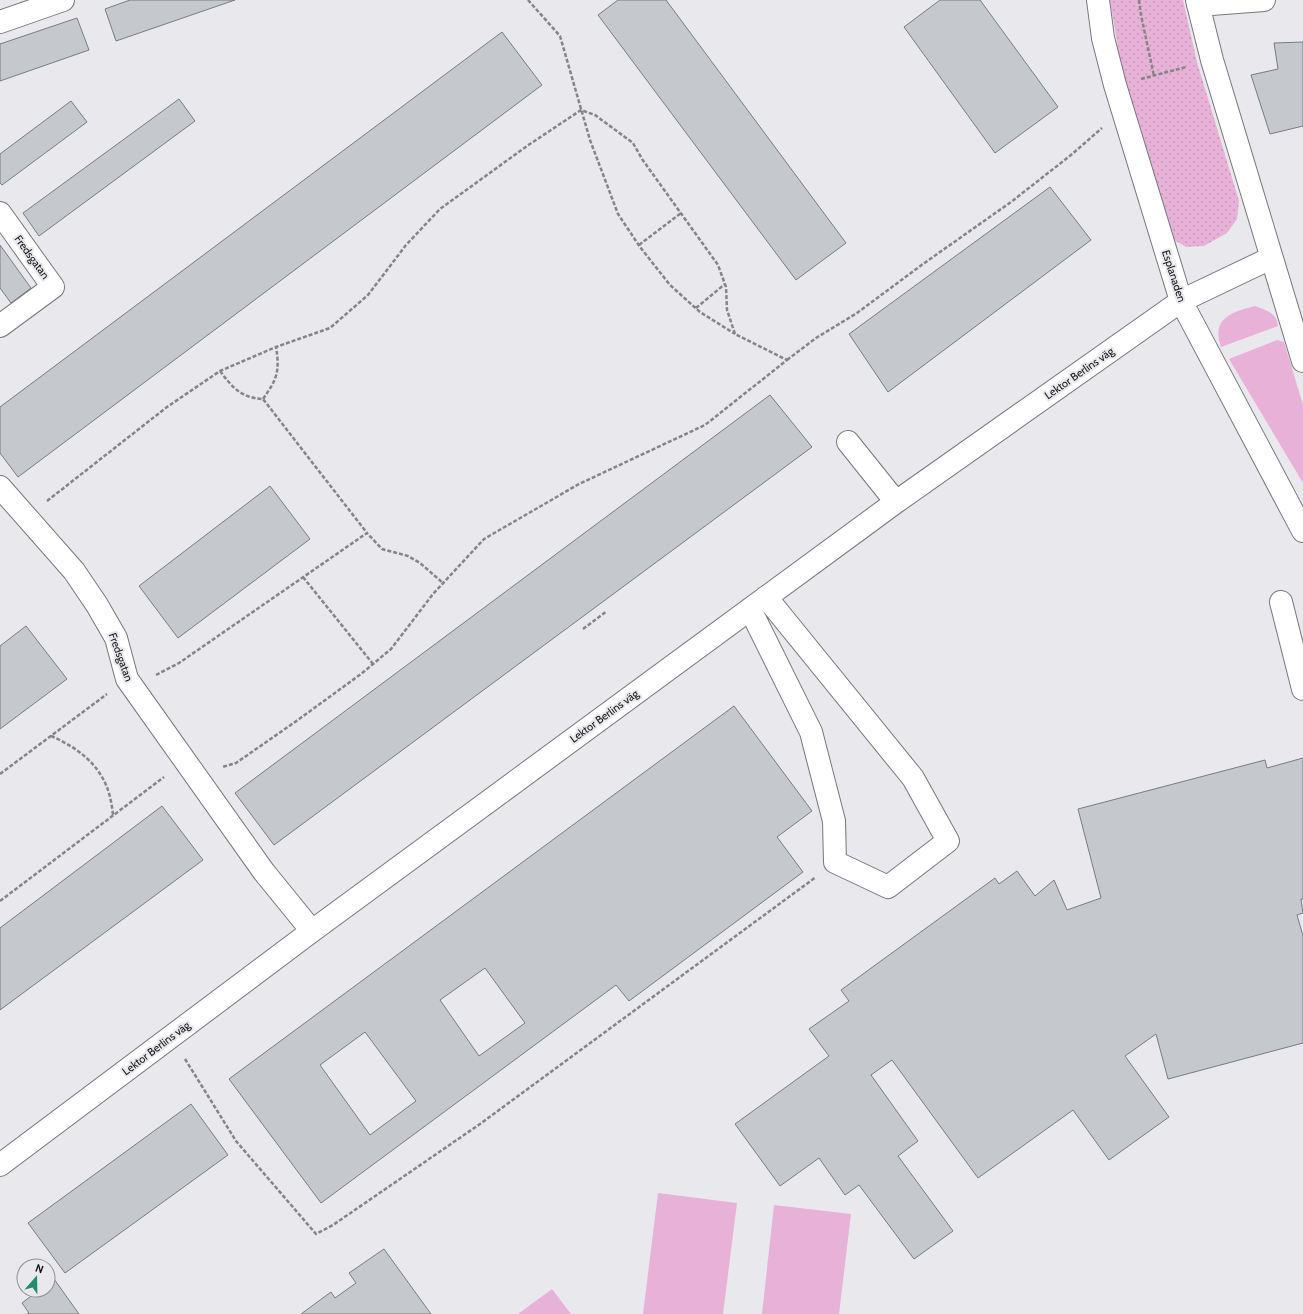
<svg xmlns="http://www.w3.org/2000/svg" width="1303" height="1314" viewBox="0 0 1303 1314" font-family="Cabin,sans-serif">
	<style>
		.green { fill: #e8b2d8 }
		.park { fill: url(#park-dots) }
		.building { fill: #c5c8cd; stroke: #797c80; fill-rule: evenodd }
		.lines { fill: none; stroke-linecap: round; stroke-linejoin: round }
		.minor-casing { stroke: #77777c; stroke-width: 24 }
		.path { stroke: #858588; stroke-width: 2.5; stroke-dasharray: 4 2; stroke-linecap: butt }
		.minor { stroke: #fff; stroke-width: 22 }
		.labels { text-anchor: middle; stroke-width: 4; stroke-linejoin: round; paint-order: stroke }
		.street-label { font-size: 11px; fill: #131315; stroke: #e8e8ed }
	</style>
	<defs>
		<pattern id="park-dots" width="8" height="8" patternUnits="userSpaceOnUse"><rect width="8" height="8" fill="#e8b2d8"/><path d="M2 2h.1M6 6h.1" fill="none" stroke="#c698b8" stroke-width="1.8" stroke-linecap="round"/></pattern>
	</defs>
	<rect width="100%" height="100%" fill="#e8e8ed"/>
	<path class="green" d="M1255,306C1266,310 1277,313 1278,326L1221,347C1211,318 1232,312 1255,306Z
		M1277,340L1284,342L1303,405V483L1229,359Z
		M658,1193L737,1203L723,1314H643Z
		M774,1205L851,1214L839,1314H762Z
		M552,1289L571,1314H518Z"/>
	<path class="park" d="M1110,0H1183L1197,62L1239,201L1237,219L1227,233L1204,246L1186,247L1174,240L1152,175L1121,66Z"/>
	<path class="building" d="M130,0H235L116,41L105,9Z
		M618,0H666L846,243L796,280L598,15Z
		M940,0H980L1058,107L995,153L904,27Z
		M77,18L89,50L0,81V44Z
		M502,32L542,85L18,477L0,453V407Z
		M1303,42V126L1270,134L1251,75L1278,69L1274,43Z
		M179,99L195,121L39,236L23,213Z
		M71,101L87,122L2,185L0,183V154Z
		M1050,187L1091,240L888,392L849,334Z
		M0,245L31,288L11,303L0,288Z
		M770,395L812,447L274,845L235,793Z
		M270,486L310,539L178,638L139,586Z
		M26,626L67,679L0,729V646Z
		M734,706L812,811L777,837L803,872L629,1001L616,985L321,1203L229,1079ZM485,968L525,1023L479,1056L440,1000ZM365,1032L416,1101L370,1135L320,1065Z
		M1303,758V899H1301L1303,913L1297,915L1303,936V1043L1168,1079L1156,1034L1125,1056L1169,1117L1109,1160L1073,1110L978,1178L892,1060L871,1075L918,1141L898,1156L953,1231L914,1259L859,1185L845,1195L819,1158L780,1186L735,1124L829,1056L809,1029L849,1001L841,990L995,878L999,884L1017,871L1035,896L1054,880L1067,910L1101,898L1078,809L1265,760L1267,768Z
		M162,806L203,860L0,1010V928Z
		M191,1104L228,1155L65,1273L28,1223Z
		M384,1249L431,1314H301L331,1292L335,1298L356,1283L349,1273Z
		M54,1279L79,1314H27L29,1313L22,1303L39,1290H48V1283Z"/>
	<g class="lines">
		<defs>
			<path id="minor" d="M1098,0L1103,38L1115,85L1181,301L1303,531
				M1197,0L1212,60L1303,361
				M1198,5L1264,0
				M0,22L63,0
				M0,213L53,287L0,326
				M848,442L896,502
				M0,487L74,571L97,605L116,638L127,679L264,872L312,931
				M1281,602L1303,689
				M750,609L811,732L834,821L835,862L888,887L948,841L913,778L766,597
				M0,1165L312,931L896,502L1181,301L1271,258"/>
		</defs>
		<use href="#minor" class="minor-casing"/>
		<path class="path" d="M528,0L560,36L590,140L618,214L640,247L670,285L700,312L735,334
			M1139,0L1141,15L1154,76
			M1141,79L1186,67
			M639,245L681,213
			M696,308L725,284
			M787,360L816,338L857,313L923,264L1011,202L1071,155L1102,128
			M220,371C232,387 241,398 263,399L367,533
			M263,399C277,379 280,372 276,347
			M47,501L167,407L220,371L276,347L330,328L368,295L406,245L440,209L527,146L581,110L595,115L633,143L642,159L718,265L726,287L727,310L735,334L787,360L705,425L579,484L484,539L433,594L391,649L361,674L295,722L236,763L222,767
			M303,577L373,664
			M583,629L607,611
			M156,675L179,663L367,533L382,549L408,556L420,563L443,583
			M51,736C74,746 96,761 106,785C110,794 112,805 113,815
			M0,774L107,694
			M0,901L164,777
			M185,1059L236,1141L316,1234L333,1225L480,1124L816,877"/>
		<use href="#minor" class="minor"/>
	</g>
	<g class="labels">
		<g class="street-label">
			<text transform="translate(32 257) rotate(54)" y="4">Fredsgatan</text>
			<text transform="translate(1174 276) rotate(72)" y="4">Esplanaden</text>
			<text transform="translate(1079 373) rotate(-35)" y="4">Lektor Berlins väg</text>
			<text transform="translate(121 657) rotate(70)" y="4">Fredsgatan</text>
			<text transform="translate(604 716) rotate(-36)" y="4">Lektor Berlins väg</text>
			<text transform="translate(156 1048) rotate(-37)" y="4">Lektor Berlins väg</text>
		</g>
	</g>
	<g transform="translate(36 1278) rotate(20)"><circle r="19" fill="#e8e8ed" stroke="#939397"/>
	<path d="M0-3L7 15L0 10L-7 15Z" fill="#228d6a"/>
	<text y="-6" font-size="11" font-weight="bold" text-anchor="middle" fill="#131315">N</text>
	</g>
</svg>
